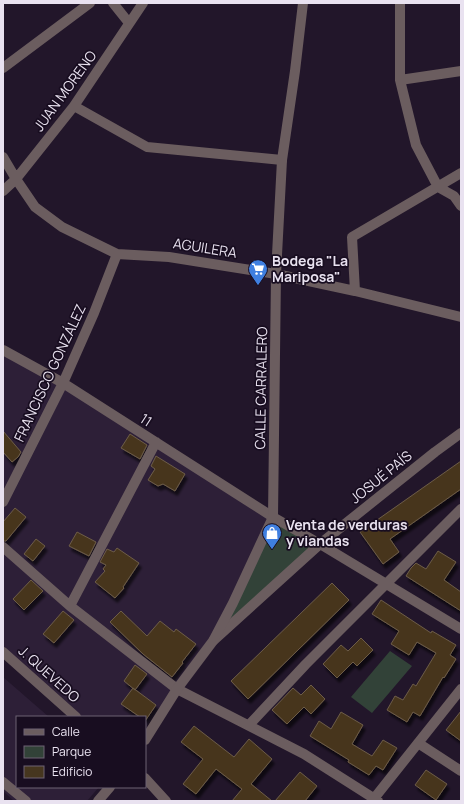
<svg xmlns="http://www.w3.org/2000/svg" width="464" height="804" viewBox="0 0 464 804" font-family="Manrope,sans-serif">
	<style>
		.built { fill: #2d1f37 }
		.green { fill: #324238 }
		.building { fill: #46361f; stroke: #6d5c47; filter: url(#shadow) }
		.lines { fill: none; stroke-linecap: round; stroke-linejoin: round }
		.minor { stroke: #6b5d5f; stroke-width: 10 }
		.tertiary { stroke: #6b5d5f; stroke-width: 10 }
		.labels { text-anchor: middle; stroke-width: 3.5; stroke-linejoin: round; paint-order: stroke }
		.street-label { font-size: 14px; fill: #e9e2f0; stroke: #180d20 }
		.poi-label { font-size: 14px; font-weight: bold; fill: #e9e2f0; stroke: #180d20; text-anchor: start }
	</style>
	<defs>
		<filter id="shadow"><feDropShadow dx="2.5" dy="4.5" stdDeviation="1" flood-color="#0009"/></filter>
	</defs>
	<rect width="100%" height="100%" fill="#22162a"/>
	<path class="built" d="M3,350L273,517L213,641L177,689L145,728V717H76L3,652Z
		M3,677L49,717H17V787H99L87,801H14L3,791Z"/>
	<path class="green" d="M273,517L320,544L213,641Z
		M390,651L412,666L372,713L351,697Z"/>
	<path class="building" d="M3,431L21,452L18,457L12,462L3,452Z
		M130,434L147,445L140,459L121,448Z
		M156,456L185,474L175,491L163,484L158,486L148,480L155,469L151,466Z
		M461,461V489L390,539L399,552L383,564L360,532Z
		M15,508L26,517L6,541H3V522Z
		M77,532L96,542L89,556L69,546Z
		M36,539L45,546L33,561L24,554Z
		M117,548L139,563L123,587L124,588L115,598L95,582L105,571L103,569L106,565L100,562L107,549L114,552Z
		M438,551L456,562L444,580L461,592V611L406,576L411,568L416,563L426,569Z
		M31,580L43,591L24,610L13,599Z
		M332,583L349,600L248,699L231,681Z
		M381,600L431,633L432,631L456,645L450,655L456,659L444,678L443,677L420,716L413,712L407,722L387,710L395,696L403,700L413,684L416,686L436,653L417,642L409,655L391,644L399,631L372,614Z
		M63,611L74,620L54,643L43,634Z
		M121,611L147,636L160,621L174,632L176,629L196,644L182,662L183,663L172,677L143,654L110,622Z
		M361,638L373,650L357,666L353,662L337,678L323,664L341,645L348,651Z
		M135,665L147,674L135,690L124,681Z
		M311,685L325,699L311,714L304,707L287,724L272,710L293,688L301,695Z
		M133,688L156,705L145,721V717H140L121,704Z
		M461,711V741L446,730Z
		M341,712L363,725L352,744L372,756L383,740L397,748L383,770L376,766L369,775L348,762L349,760L310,736L319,721L331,729Z
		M194,726L234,757L249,739L272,759L251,784L272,801H232L242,789L216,769L196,794L183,784L203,759L181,742Z
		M426,770L447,784L436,800L415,785Z
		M300,772L317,786L305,801H275Z"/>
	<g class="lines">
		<path class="minor" d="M113,3L129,23
			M400,3V80L416,145L438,187L454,196L461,206
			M3,68L90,3
			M400,80L461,71
			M74,106L147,147L282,160
			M3,157L16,179L35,207L62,227L117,254L169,257L276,274L355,291L461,317
			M3,191L16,179L74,106L143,3
			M355,291L352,237L461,173
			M3,350L63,383L273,517L320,544L461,629
			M3,502L63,383L94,313L117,254
			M3,547L70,606L177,689L304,754L378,801
			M70,606L156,442
			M214,640L320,544L435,452L461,433
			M249,725L306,664L461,509
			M418,743L461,771
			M3,782L26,801
			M372,801L461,689"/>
		<path class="tertiary" d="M3,652L76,717
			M145,740L177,689L213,641L233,603L273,517L276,274L282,160L295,71L303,3
			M145,778L166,801
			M98,801L110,787"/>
	</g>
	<defs>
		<symbol id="supermarket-pin" viewBox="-11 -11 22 30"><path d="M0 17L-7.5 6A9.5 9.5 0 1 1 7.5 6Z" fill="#3f7fe0" stroke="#180d20"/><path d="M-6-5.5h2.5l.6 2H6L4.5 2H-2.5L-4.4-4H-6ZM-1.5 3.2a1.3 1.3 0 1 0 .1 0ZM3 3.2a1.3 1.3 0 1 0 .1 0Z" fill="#fff"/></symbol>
		<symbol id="shop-pin" viewBox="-11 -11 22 30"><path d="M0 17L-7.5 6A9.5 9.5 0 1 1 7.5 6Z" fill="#3f7fe0" stroke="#180d20"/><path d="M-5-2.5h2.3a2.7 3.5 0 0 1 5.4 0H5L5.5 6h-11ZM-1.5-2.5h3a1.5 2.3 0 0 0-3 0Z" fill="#fff"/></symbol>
	</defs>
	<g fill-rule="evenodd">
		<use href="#supermarket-pin" x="247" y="258" width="22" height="30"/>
		<use href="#shop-pin" x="261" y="522" width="22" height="30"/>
	</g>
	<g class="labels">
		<g class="street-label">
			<text transform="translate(65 91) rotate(-54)" y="5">JUAN MORENO</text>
			<text transform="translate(205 248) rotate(9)" y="5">AGUILERA</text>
			<text transform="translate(50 373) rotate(-65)" y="5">FRANCISCO GONZÁLEZ</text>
			<text transform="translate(261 388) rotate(-89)" y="5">CALLE CARRALERO</text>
			<text transform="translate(146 420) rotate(33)" y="5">11</text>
			<text transform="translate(381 477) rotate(-39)" y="5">JOSUÉ PAÍS</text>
			<text transform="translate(49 674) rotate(42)" y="5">J. QUEVEDO</text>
		</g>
		<g class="poi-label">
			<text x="272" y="266">Bodega "La<tspan x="272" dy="16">Mariposa"</tspan></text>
			<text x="286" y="530">Venta de verduras<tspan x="286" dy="16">y viandas</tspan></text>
		</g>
	</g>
	<rect width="464" height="804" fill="none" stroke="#e9e2f0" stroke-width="8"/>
	<rect x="16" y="716" width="130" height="72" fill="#180d20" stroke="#6c6273"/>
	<rect x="24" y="729" width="20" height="6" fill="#6b5d5f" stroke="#6c6273"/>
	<text x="52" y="736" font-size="12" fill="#e9e2f0">Calle</text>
	<rect x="24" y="746" width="20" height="12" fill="#324238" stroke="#6c6273"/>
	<text x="52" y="756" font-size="12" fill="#e9e2f0">Parque</text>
	<rect x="24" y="766" width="20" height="12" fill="#46361f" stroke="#6c6273"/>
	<text x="52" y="776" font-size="12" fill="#e9e2f0">Edificio</text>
</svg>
